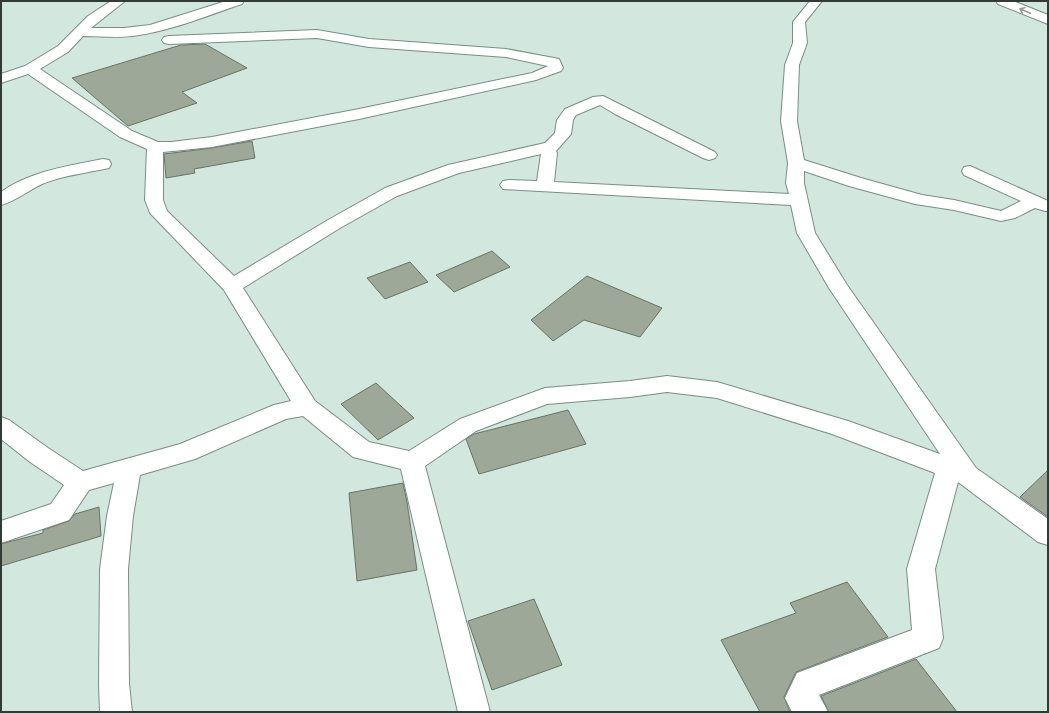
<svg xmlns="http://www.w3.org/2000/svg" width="1049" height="713" viewBox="0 0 1049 713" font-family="Lora,serif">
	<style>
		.building { fill: #9da898; stroke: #697364 }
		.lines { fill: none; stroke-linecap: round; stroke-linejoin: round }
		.minor-casing { stroke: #798d85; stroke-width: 2 }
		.secondary-casing { stroke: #798d85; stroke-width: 2 }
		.minor { fill: #fff; fill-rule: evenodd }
		.secondary { fill: #fff; fill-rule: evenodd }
		.oneway { stroke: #989c9b }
	</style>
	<rect width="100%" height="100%" fill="#d2e8de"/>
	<path class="building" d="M205,44L247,68L182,92L197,103L128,126L72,78L181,45Z
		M252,141L255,158L194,169L195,173L166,178L164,154L212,148Z
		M492,251L510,267L454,292L436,275Z
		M410,262L428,282L385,299L367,278Z
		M587,276L662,308L640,337L584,320L553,341L531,320Z
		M376,383L414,418L378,440L341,404Z
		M568,410L586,444L479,474L466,439L474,434Z
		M1048,470V517L1020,497Z
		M403,483L407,502L417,570L357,581L349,493Z
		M99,507L101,536L1,566V544L43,533V530L69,521L75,514Z
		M847,582L888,637L796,672L784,697L790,712H760L721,640L796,613L790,603Z
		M534,599L562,665L492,690L468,621Z
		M916,659L957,712H829L821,696Z"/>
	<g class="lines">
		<defs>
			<path id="minor" d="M111,1H125L91,28H124L150,25L226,1H244L242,4C206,16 171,31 133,36C116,38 100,36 83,36L68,52L40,69L132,131L158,142H171L212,137L359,109L532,73L548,66L506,57L369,47L317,38L169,44L164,43L162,40L164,37L169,36L317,30L369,39L506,49L554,58L559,59L563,68L561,71L536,80L359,119L212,147L163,152V200L167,211L234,276L328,220L385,188L448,165L545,143L555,133L557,120L565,109L593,97L603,96L715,152L717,155L715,158L709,160L703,158L615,114L600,105L576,115L573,120L571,134L556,151L557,153L554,182L789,194L786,183L788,163L781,121L785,65L793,43V22L810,1H822L805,22L807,43L799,65L797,121L804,160L861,178L922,195L954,200L1001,211L1021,201L964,175L962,171L964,167L970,166L1048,201V211H1045L1035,208L1015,218L1001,221L954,210L915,204L849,186L804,171V183L815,233L847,285L976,468L1048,519V545L1038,542L958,482L935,569L943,638L939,648L819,695L828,712H792L785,698L797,673L912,630L907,569L935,473L832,434L717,398L667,392L630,397L547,404L476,431L425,466L490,712H458L401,469L353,457L303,416L286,419L195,459L140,475L133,516L128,569L129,684L132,712H100L99,684L100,569L107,516L114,483L89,490L69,520L1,543V521L51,504L64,485L30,462L1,439V417L9,420L48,448L83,471L180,444L274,405L291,401L224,290L150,213L145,200L147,149L120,137L28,74L1,83V74L25,66L58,46L88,16ZM541,154L537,181L509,180L503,181L500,185L503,189L791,205L797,233L829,288L940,454L848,421L717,382L667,376L630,381L545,388L460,419L409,451L369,442L315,401L243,288L340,228L397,196L459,173Z
				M103,159L109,160L111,164L109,168C87,173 64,175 42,184C29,190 14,202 1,205V192C31,171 68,166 103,159Z"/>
			<path id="secondary" d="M996,1H1013L1048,15V24L998,4Z"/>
		</defs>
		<use href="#minor" class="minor-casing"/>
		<use href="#secondary" class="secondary-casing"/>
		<use href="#minor" class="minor"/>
		<use href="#secondary" class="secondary"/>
	</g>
	<defs><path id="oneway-shaft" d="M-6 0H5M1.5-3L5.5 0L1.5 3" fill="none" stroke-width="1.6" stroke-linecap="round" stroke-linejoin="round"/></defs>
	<use class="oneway" href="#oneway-shaft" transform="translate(1025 11) rotate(-157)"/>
	<rect width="1049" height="713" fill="none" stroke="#323a37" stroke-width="4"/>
</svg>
